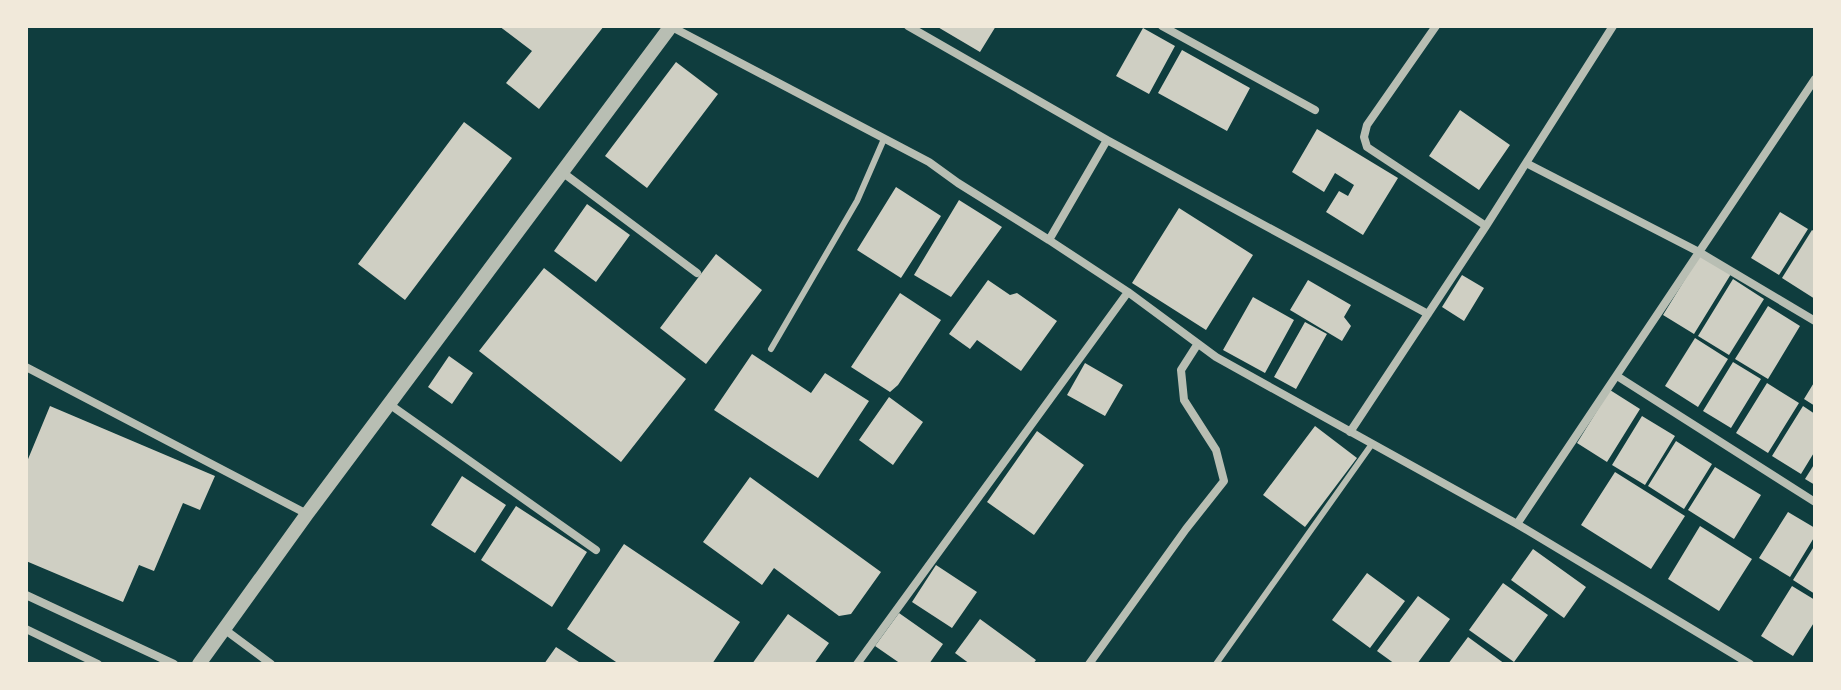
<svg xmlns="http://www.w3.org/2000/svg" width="1841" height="690" viewBox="0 0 1841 690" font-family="'PT Sans Narrow',sans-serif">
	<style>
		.building { fill: #cfcfc3 }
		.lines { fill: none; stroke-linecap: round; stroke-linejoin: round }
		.service { stroke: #b8beb3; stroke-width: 6 }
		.minor { stroke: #b8beb3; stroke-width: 8 }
		.tertiary { stroke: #b8beb3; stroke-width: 14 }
	</style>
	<rect width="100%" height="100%" fill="#0f3d3e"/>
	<path class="building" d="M499,26H604L539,109L506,83L532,51Z
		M936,26H996L980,52Z
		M1143,28L1175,46L1149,94L1116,76Z
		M1182,50L1250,88L1227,131L1158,93Z
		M676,62L718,94L647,188L605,156Z
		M1460,110L1510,145L1479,190L1429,156Z
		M464,122L512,158L405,300L358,264Z
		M1317,129L1398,178L1363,235L1326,212L1339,191L1348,196L1354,185L1335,173L1324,192L1292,172Z
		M896,187L941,216L901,278L857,250Z
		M959,200L1002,227L951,297L914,275Z
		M587,204L630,235L596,282L554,251Z
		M1179,208L1253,255L1206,330L1132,283Z
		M1780,212L1808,229L1779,275L1751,258Z
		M1812,230L1815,232V299L1782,278Z
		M716,254L762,290L706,364L660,328Z
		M1700,255L1731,274L1694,334L1663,315Z
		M544,268L686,379L621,462L479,351Z
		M1462,275L1484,288L1464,321L1442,307Z
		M1733,279L1764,299L1729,355L1698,336Z
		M988,280L1010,295L1017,293L1057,321L1021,371L977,340L970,349L949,334Z
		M1308,280L1351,305L1344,317L1351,326L1342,341L1290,310Z
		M900,293L941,320L898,385L890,392L851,367Z
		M1253,297L1294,320L1265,373L1223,350Z
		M1768,306L1800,326L1768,379L1735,359Z
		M1305,322L1327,334L1296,389L1274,377Z
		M1695,338L1728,359L1698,407L1665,386Z
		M752,354L811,393L825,373L869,401L818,478L714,410Z
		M449,356L473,373L452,404L428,387Z
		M1733,362L1761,379L1731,428L1703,411Z
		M1085,363L1123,385L1105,416L1067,395Z
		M1815,381V406L1804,399Z
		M1767,383L1799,403L1768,453L1736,433Z
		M1610,390L1640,409L1607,462L1577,443Z
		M889,397L923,422L893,465L859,440Z
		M50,406L215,476L200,510L183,503L154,571L139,565L123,602L26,561V464Z
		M1803,406L1815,414V451L1801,474L1772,456Z
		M1642,416L1675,436L1645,485L1612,465Z
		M1315,426L1357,458L1305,527L1263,495Z
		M1037,431L1084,465L1034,535L987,502Z
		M1676,441L1712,464L1684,509L1648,486Z
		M1815,463V485L1805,479Z
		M1715,467L1761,495L1734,539L1688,510Z
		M1615,472L1685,516L1651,569L1581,525Z
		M462,476L506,505L475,553L431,525Z
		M750,477L881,572L851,614L839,616L774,568L762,585L703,542Z
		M516,506L587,552L552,607L481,560Z
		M1788,512L1815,528V536L1790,577L1759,558Z
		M1700,526L1752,559L1719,611L1668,579Z
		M624,544L740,622L712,664H619L567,629Z
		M1815,545V594L1793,580Z
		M1533,549L1586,587L1564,618L1511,580Z
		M936,565L977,592L952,628L912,602Z
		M1367,573L1405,601L1370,648L1332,620Z
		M1503,583L1548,615L1514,662L1469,630Z
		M1792,586L1815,600V621L1793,656L1761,636Z
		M1418,596L1450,619L1417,664H1395L1377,651Z
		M899,613L943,644L929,664H901L875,646Z
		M788,614L829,643L814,664H752Z
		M980,619L1036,660L1033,664H970L955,653Z
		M1468,637L1505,664H1448Z
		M556,647L582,664H544Z"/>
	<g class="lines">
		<path class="service" d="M771,349L857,201L884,139
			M1216,664L1372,444"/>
		<path class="minor" d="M670,26L929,162L958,183L1049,240
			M908,26L1107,140L1049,240L1128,292L1216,357L1517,524L1750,664
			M1162,26L1315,110
			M1436,26L1367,125L1364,137L1367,147L1486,226
			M1107,140L1428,314
			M1526,163L1699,252L1815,321
			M562,172L697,273
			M26,367L307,514
			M1617,376L1815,502
			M389,404L596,550
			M1350,432L1486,226L1613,26
			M1517,524L1815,79
			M26,595L174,664
			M26,629L98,664
			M224,629L271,664
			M857,664L1128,292
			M1089,664L1186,529L1224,481L1216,450L1184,400L1181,370L1197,345"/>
		<path class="tertiary" d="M199,664L307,514L671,26"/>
	</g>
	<rect width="1841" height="690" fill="none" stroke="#f1e9da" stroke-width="56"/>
</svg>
